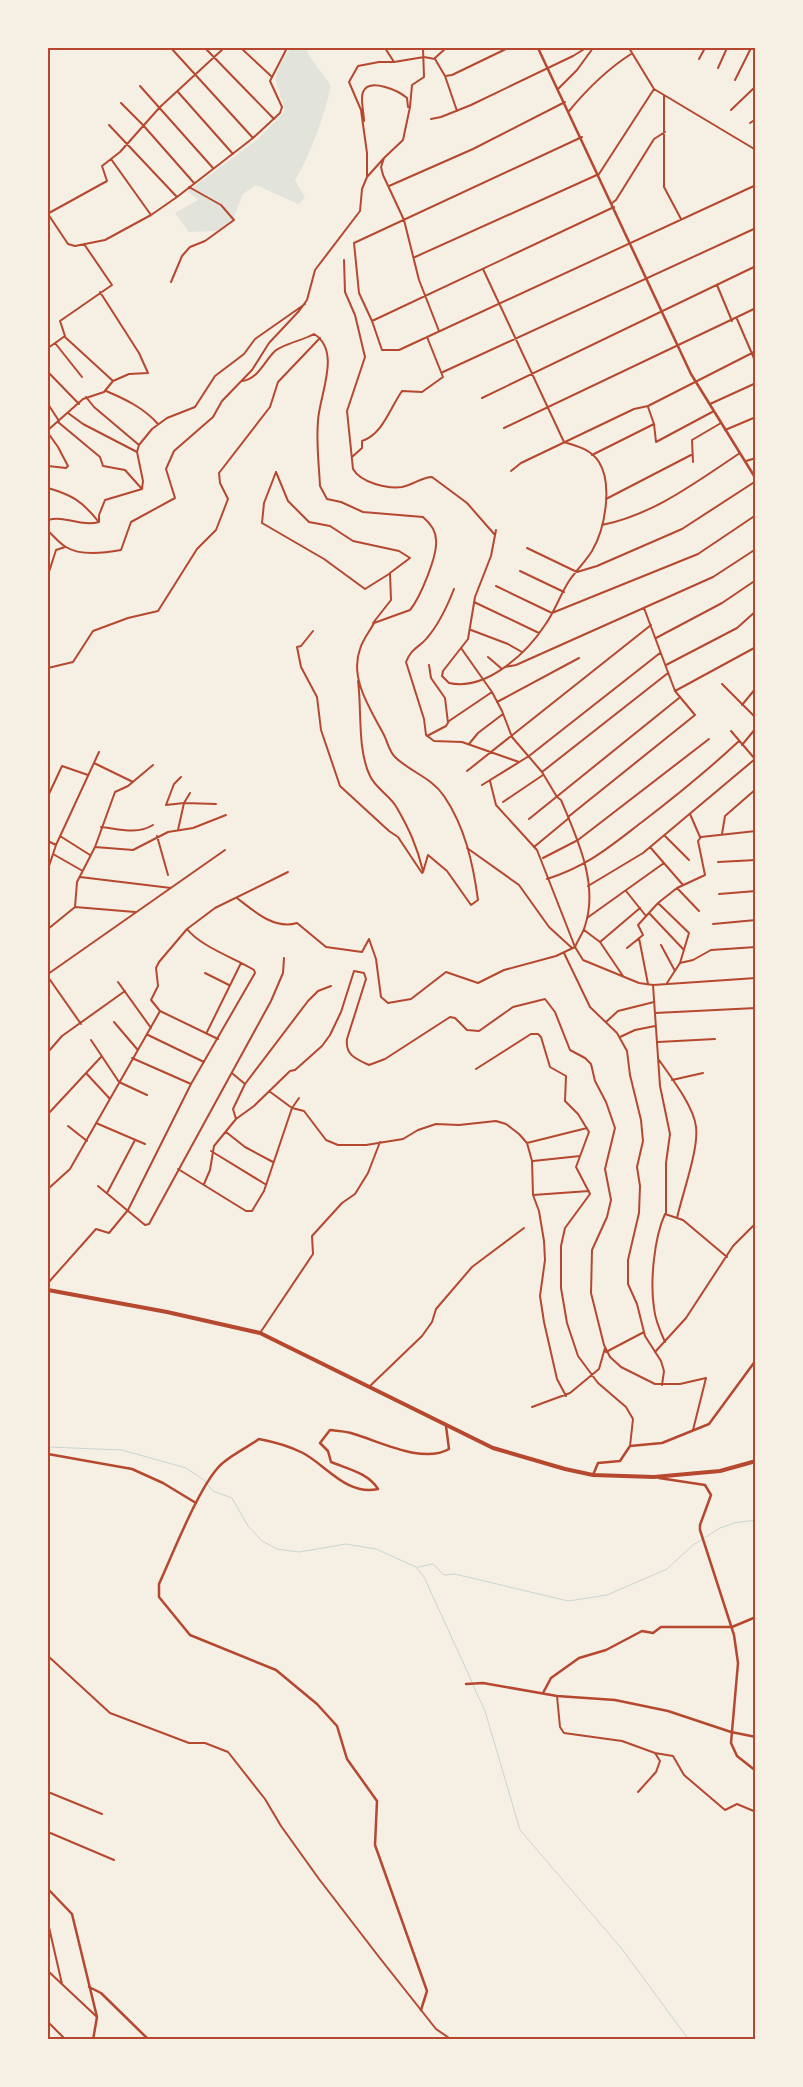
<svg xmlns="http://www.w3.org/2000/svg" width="803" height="2087" viewBox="0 0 803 2087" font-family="Lato,sans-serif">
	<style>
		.green { fill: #e2e4dc }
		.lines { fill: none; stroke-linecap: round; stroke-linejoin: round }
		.stream { stroke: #c9d6d2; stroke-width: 1 }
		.minor { stroke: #b5482f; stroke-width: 2 }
		.tertiary { stroke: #b5482f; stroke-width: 2.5 }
		.trunk { stroke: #b5482f; stroke-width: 4 }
		.neatline { fill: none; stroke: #b5482f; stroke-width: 2 }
	</style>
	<rect width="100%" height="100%" fill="#f6efe4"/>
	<path class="green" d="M291,48H308L307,51C313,64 323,73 331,86C324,115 311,155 295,180L305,198L298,204L256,185L243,194L233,219L217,231L189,232L175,213L198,200L188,191L258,139L284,112C285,102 279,94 277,85C273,71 284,58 291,48Z"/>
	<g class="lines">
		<path class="stream" d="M48,1447L122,1450L186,1468L204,1480L213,1491L232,1498L248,1526L262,1541L277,1549L299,1552L346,1544L376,1549L416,1567L424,1577L472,1682
			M418,1567L433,1564L444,1575L455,1574L568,1601L607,1595L667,1569L693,1545L720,1528L734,1523L756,1520
			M473,1685L485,1711L520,1830L622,1949L689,2040"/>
		<path class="minor" d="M171,48L253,138
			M205,48L274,119
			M241,48L271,76
			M385,48L394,62L424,57L435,59L445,76L457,111
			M423,48L424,77L412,85L410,107L403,140L384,158L381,167L383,175L404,220L419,280L439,331
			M629,48L654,89L756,150
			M435,58L446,48
			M699,59L705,48
			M718,68L727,48
			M445,76L452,75L508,48
			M735,80L751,48
			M140,86L213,168
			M558,89L577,70L593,48
			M178,92L233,154
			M664,95V187L681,219
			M121,103L143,125L194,183
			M731,110L756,86
			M569,111C588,88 606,70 631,54
			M431,119L441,117L471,105L573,56L586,48
			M364,121C364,113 360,99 363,92C369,77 399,91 407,98L408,107H410
			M750,123L756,119
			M109,125L177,197
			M582,137L354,243L359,293L372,321L382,350H399L756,185
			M111,159L151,215
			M367,177V153L361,110L349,82L358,66L379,62H394
			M389,186L473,149L565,102
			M612,203L616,200L654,139L665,132
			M49,213L107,181L102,166L120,152L160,107L224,48
			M48,214L68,244L75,246L105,240L151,215L177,197L253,138L280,113L282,107L270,81L287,48
			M415,257L599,174L654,89
			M344,260L345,292L355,315L365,357L347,411L353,469C361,483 388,489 402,487C413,485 422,477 432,477L467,503L495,535
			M483,269L564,442C577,446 591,449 599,462C613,485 605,529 592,551C585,562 576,571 569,581C560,595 555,611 545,625C526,654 486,691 449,683L442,676L443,671L468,639L475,597L491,556L496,530
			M171,282L182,256L190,247L205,241L234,220L221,205L189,187
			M717,285L732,321
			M737,319L756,363
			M372,321L614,207
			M65,337L113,381
			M55,343L82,377
			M48,348L65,336L60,321L112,285L84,244
			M48,372L79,404
			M443,372L756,228
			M242,381C257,380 264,362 274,352C280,345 304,340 314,334C342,351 319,396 318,421C316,442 319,465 320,486L327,499L341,502L363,512L423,517C430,523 436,531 436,540C438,555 420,598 410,610L374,623C370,631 363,639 360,649C349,679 371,710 384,735C388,743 389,752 396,758C411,772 432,778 444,796C465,827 473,863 478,900L471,905L447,871L428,855L423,872
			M106,391C125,399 144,408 158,424
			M86,397L94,407L139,445
			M482,398L756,266
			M48,404L59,421
			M710,404L756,383
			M648,407L654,424L656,442L714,411
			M68,413L83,424L137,452
			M58,422L100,457L103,466L125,470L142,489
			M504,428L756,308
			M48,430L83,399L104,392L113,381L129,374L148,373L139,353L100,292
			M725,430L756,417
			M48,433L58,447L68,466L66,468L48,466
			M592,455L654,424
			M352,457L362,448V441C383,434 390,408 402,391L422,392L443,377L427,337
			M746,461L756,458
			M693,462L692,440L721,423
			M511,471L521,463L634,409L648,406L756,351
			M276,472L288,501L309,522L330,526L353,541L399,551L410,558L390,573L391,600L373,623
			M276,472L264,503L262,523L324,559L365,589L389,574
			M48,488C72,495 82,501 98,521
			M606,499L691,455
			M48,520C65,515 81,527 99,522V515L105,500L142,489L143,481L137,452L139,445L152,429L167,418L195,407L215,376L244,354L255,339L305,304
			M602,525C653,515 696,482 740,453
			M48,531C54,536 59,543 66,547C80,556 105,553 121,550L131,522L175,498L166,469L174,451L213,417L222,401L252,370L269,343L299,311L307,300L315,270L360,211L362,189L367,177L384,158
			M527,548L577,572L597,566L682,529L756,481
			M520,571L564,592
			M48,575L56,550L65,547
			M496,586L552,613L698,554L756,515
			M454,589C447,607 439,624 427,638C419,648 412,647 406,662L424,719L426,735L434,741L462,742L519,762
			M474,602L539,633
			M471,630L508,644L522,652
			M313,631L301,646L297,647L301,667L317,697L321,730L340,786L389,831L398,837L422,873L423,872
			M656,638L722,603L756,580
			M461,648L492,692L502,711L512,737L542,772L557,797L561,800C577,838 599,884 585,926C583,933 578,940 575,947L583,960L639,983L653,985L756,978
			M488,657L502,669
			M429,665L431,678L445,698L448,723
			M666,665L737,628L756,611
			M505,667L516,665L713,577L756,549
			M48,668L73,662L93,631L128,618L158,611L197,549L216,530L228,499L220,483L219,473L270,407L278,382L320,338
			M358,681C362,710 357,749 370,776C376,789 391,796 397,808C409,829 417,846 423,871
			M722,684L756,718
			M675,691L756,647
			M497,702L579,658
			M742,705L756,688
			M731,731L755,759
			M427,736L446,726L449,721L492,692
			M469,744L478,733L503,714
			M742,745L756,728
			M94,763L133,782
			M467,771L651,625
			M542,772L668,673
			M181,777L174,784L166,805L184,803L216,804
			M482,785L529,756L660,653
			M48,796L62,766L88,775
			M503,802L543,775
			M690,814L700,837
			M568,817L695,715L675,691L644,608
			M529,819L679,698
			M101,827C119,829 136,835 153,825
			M178,830L184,803L190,793
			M722,834L725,816L756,789
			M60,836L90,855
			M157,836L168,875
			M665,836L689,860
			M48,841L56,845
			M95,847L115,792L128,786L153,765
			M534,847L569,818
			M650,847L683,885
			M467,848L519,885L549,927L572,948
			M53,854L81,870
			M543,858L578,840L709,739
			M718,862L756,860
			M48,869L56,845L99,752
			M80,877L171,888
			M547,879C589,865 608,848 642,822C676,796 708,770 739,741
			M588,886L643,853L755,759
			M677,888L699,911
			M626,891L646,916
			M719,894L756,891
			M237,898C254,911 274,930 297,923L326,947L362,952L369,939L376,959L381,997L388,1003L411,999L446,972L478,983L504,970L556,956L575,947L537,850L496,805L490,781
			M658,903L689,933L680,963
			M75,907L135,912
			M649,913L684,950
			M587,918L664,863
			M713,924L756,920
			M48,929L75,907L77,882L95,847L133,850L168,832L193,828L226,815
			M584,930L600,942L623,976
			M639,938L648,984
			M600,942L640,908
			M661,945L675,971
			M627,948L643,935L638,925L658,903L677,888L705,875L698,841L701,837L756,831
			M564,953L590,1007L617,1033L627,1051L630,1075L641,1120L643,1141L637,1167L640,1186L639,1213L628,1260V1284L637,1304L645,1336L661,1361L664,1371L662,1385
			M205,973L229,985
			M48,974L225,850
			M48,977L81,1024
			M118,982L151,1028
			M667,983L680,963L693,960L711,950L756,947
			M653,985L660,1086L670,1134L666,1163V1214
			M160,1011L218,1039
			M655,1013L756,1008
			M114,1022L137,1049
			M606,1022L618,1011L654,1002
			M207,1032L241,963
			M148,1035L204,1062
			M620,1037L635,1030L655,1026
			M91,1040L119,1082L147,1095
			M658,1042L715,1039
			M48,1052L62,1036L125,991
			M132,1058L191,1084
			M659,1060C671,1077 694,1107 696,1127C699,1149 682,1195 677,1218
			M476,1069L531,1034H538L541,1037L550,1067L566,1076L565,1101L578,1114L589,1132L576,1167L590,1194L565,1228L561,1246V1288L567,1323L578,1356L598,1383L626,1407L633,1419L630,1446
			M86,1073L110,1099
			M233,1074L245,1084
			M672,1080L703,1073
			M269,1091L292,1108L304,1111L326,1140L338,1145H366L403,1139L418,1130L436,1124L459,1125L496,1121L506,1124L519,1134L527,1143L532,1161L533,1195L539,1211L544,1241L545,1260L540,1296L544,1322L557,1379L566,1396
			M48,1114L101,1057
			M236,1119L233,1109L245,1084L308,1001L318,991L331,986
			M96,1123L145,1144
			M68,1126L87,1141
			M226,1132L245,1147L273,1162
			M527,1143L587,1128
			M211,1151L265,1184
			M533,1161L580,1156
			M178,1169L246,1211H252L264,1191L292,1108L299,1098
			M204,1184L210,1170L214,1146L236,1119L254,1106L290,1071L295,1070L322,1046L330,1035L341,1012L354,971L364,973L366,979L347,1039C345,1055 356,1059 369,1065L385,1059L450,1017L455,1018L467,1030L479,1031L513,1007L545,999L555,1012L570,1050L585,1058L591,1064L595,1081L606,1102L615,1128L605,1169L611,1200L607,1217L592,1250L591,1293L604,1345L610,1357L621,1367L655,1384H680L706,1378L693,1430
			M98,1186L145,1225L149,1224L271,1001L283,973L284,958
			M48,1189L70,1169L155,1020L160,1011L151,1000L158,986L156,968L159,962L187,929L215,908L288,872
			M107,1193L135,1140
			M533,1195L589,1191
			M48,1283L96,1229L109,1233L128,1210L191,1084L255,973L254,970C234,958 200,946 187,929
			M260,1333L313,1254L312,1236L342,1203L355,1194L368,1173L380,1142
			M665,1342C660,1331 655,1320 654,1308C650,1282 654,1238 665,1214L683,1220L727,1257
			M606,1352L644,1332
			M655,1352L686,1318L733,1246L756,1223
			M370,1386L422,1336L432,1322L436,1309L472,1267L524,1228
			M532,1407L570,1393L599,1369L605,1348
			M48,1656L110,1713L189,1743H205L228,1752L265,1799L281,1826L319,1879L379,1957L436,2029L452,2040
			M557,1696L560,1727L564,1733L622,1741L655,1753L673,1756L684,1775L725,1810L737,1804L756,1812
			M48,1792L102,1814
			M638,1792L656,1772L660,1761L655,1753
			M48,1832L114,1860
			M48,1923L62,1984
			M48,1971L97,2017
			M48,2022L66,2040"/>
		<path class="tertiary" d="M538,48L691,374L756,479
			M48,1454L132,1469L163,1483L196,1503
			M593,1475L598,1463L620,1461L630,1446L662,1443L709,1424L756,1360
			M659,1478L705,1485L711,1495L700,1525V1530L734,1635L738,1663L731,1743L737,1756L756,1771
			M466,1684L483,1683L557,1696L615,1700L668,1711L731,1732L756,1737
			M543,1693L551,1678L579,1658L606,1650L642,1631L653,1633L661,1627H732L756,1617
			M48,1889L72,1914L97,2017L93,2040
			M89,1987L101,1993L149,2040
			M421,2010L427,1991L375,1845L377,1801L347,1759L337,1726L317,1704L276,1670L190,1635L159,1597V1584C172,1556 202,1478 224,1462C235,1453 248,1447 259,1439C275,1442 289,1446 303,1453C327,1466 347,1496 378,1489C368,1473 348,1469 331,1462L328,1451L320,1443L330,1430C338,1431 347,1431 354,1434C381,1442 423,1464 449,1449L446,1426"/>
		<path class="trunk" d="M48,1290L167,1312L260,1333L493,1448L565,1469L593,1475L654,1477L720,1471L756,1461"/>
	</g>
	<rect width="803" height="2087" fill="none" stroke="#f6efe4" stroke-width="98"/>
	<rect x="49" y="49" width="705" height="1989" class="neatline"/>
</svg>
